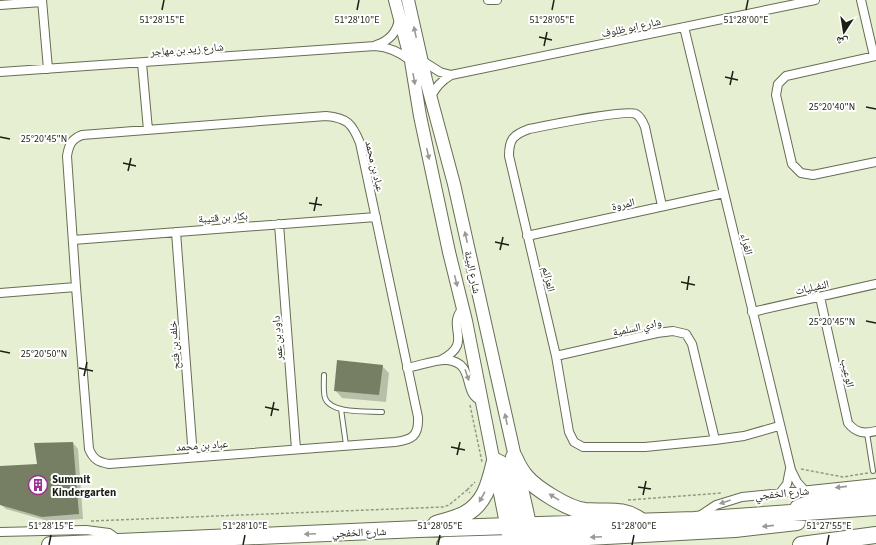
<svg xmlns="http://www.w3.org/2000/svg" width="876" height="545" viewBox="0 0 876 545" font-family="'Source Sans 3','Noto Naskh Arabic',sans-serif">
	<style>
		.shadow { fill: #0003 }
		.building { fill: #767f64 }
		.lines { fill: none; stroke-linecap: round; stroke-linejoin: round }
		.lane-casing { stroke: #666e55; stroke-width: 6 }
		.street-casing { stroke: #666e55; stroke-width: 10 }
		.secondary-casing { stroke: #666e55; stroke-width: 14 }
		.highway-casing { stroke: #666e55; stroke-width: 18 }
		.path { stroke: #939984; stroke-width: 1.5; stroke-dasharray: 3 2; stroke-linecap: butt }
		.lane { stroke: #fff; stroke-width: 4 }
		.street { stroke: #fff; stroke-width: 8 }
		.secondary { stroke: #fff; stroke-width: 12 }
		.highway { stroke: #fff; stroke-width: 16 }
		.oneway { fill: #999a95 }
		.ticks { fill: none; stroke: #1c1f14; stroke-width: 1.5 }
		.labels { text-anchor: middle; stroke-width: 4; stroke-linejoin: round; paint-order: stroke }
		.street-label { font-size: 11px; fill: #1c1f14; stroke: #fff }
		.poi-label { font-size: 11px; font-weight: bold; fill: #1c1f14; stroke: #fff; text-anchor: start }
		.ticks-label { font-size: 10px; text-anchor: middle; fill: #1c1f14; stroke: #fff; stroke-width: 4; stroke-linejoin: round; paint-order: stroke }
	</style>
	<rect width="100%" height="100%" fill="#e6efd2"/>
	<path class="shadow" d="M382,366L389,373L386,402L342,398L335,390Z
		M73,443L78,449L83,519L48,521L6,509L0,504V467L38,465Z"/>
	<path class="building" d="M337,360L383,365L379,395L334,391Z
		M73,442L79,514L42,517L0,505V466L37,464L34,443Z"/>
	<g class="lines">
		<defs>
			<path id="lane" d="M324,375C324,382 323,391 325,398C331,414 367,411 382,412
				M341,409L346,445
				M867,433L873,471"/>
			<path id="street" d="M42,0L48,69
				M488,0H497
				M861,0L874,56
				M0,5L42,2
				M684,27L791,470L797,482L805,491
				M376,45C389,41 397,33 399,19
				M876,56L786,76L778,84L776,95L792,164L801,173L813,175L876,162
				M421,60L440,72L451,75
				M142,63L148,130
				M0,72L375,46C389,47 400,52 411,61
				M430,98C436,87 441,81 451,75L815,0
				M326,116C347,118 352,123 360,143L418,417C419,436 412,440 395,442L109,464C98,462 93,459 89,449L76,287L67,156C69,144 72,139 82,135Z
				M662,206L645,127C643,122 641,117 636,114C626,109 545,126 529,129C513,135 509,139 509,156L556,356L569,432L574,442L583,447H645L715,440L744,436L779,426
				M279,224L296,449
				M176,232L193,457
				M527,236L724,193
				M73,240L376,217
				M0,293L76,287
				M820,297L848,423C856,433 864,434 876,431
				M752,312L876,284
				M556,356L657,333L673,331L686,334L692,344L715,440
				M441,360C475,342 445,328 463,308
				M407,368C419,366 436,359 447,360C477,363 461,394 482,401
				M780,493L787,484L790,469
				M698,517L716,505L742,497L876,483
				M0,532L86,530L109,533L119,540"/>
			<path id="secondary" d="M395,0L411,61L420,116L449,252L466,321L508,534
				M408,0L426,80L454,184L532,533"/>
			<path id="highway" d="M514,457C517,464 520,470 525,476C536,489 568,509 585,511C607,513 622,507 641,521
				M798,508L819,499L876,492
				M436,524C445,521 456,519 465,514C486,503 490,481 495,461L501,464L507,471L520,536
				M50,545L419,529L694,520L876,507
				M445,545L510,543L523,537L528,531
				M524,545L533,540L735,529L797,522
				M801,545L876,535"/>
		</defs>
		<use href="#lane" class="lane-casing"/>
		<use href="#street" class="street-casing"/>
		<use href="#secondary" class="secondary-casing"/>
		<use href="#highway" class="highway-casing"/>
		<path class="path" d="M470,405L482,462
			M801,469L843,477L868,473
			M467,490L475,482
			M628,500L722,493
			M91,521L443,507L449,505L467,490L470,493"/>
		<use href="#lane" class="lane"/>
		<use href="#street" class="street"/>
		<use href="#secondary" class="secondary"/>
		<use href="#highway" class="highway"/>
	</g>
	<defs><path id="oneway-solid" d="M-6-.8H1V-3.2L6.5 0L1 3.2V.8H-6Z"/></defs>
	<g class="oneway">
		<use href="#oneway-solid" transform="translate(415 32) rotate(-102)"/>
		<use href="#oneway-solid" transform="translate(414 79) rotate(80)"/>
		<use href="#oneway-solid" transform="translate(428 154) rotate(77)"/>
		<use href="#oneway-solid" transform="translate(466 237) rotate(-102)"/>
		<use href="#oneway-solid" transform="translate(456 281) rotate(76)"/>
		<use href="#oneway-solid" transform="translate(467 375) rotate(71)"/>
		<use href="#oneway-solid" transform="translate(506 419) rotate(-102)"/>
		<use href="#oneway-solid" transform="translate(841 487) rotate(174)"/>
		<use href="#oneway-solid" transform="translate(482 497) rotate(119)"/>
		<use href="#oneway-solid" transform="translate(554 497) rotate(-148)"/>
		<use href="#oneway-solid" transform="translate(725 502) rotate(161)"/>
		<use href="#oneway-solid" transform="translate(768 526) rotate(174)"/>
		<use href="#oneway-solid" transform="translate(310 534) rotate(178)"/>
		<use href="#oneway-solid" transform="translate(596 537) rotate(177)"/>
	</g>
	<path class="ticks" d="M162,10L164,0M357,10L359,0M552,10L554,0M746,10L748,0M539,37L552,40M544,46L547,32M725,77L738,80M730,85L733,71M866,107L876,109M0,137L10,139M123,163L136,166M128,171L131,158M309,203L322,205M314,211L317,197M495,242L509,245M500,250L503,237M681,282L695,285M687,290L689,276M866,321L876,323M0,351L10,353M79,368L93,371M84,376L87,362M265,407L279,410M271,416L274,402M451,447L465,450M457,455L460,442M638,487L651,489M643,495L646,481M49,545L51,535M243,545L245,535M438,545L440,535M632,545L634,535M827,545L829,535"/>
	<defs>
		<symbol id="building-ring" viewBox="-11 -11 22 22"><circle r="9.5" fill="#fff" stroke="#9c3192" stroke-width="1.5"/><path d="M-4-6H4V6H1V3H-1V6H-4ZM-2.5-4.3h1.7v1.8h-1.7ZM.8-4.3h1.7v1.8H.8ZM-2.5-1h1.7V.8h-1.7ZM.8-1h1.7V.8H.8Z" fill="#9c3192"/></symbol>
	</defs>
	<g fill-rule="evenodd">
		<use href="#building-ring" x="27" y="474" width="22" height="22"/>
	</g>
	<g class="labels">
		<g class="street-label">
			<text transform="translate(631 27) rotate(-12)" y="4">شارع ابو ظلوف</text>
			<text transform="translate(187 49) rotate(-4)" y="4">شارع زيد بن مهاجر</text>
			<text transform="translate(375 166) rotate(77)" y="4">عباد بن محمد</text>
			<text transform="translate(623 204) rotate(-13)" y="4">المروة</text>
			<text transform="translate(223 217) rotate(-4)" y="4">بكار بن قتيبة</text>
			<text transform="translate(747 244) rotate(77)" y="4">الغراء</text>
			<text transform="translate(473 272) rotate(78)" y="4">شارع البيئة</text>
			<text transform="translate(549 279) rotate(77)" y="4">العزائم</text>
			<text transform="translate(812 287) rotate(-13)" y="4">النفيليات</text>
			<text transform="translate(637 327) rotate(-12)" y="4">وادي السلمية</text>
			<text transform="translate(277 338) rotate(-94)" y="4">داود بن عمر</text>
			<text transform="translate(174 345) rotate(-94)" y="4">خلف بن فتح</text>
			<text transform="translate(848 373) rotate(78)" y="4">الوعيب</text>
			<text transform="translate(202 445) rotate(-4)" y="4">عباد بن محمد</text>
			<text transform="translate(782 493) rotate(-6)" y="4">شارع الخفجي</text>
			<text transform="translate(359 532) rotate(-2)" y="4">شارع الخفجي</text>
		</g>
		<g class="poi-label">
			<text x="52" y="483">Summit<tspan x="52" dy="13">Kindergarten</tspan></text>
		</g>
	</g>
	<g class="ticks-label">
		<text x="162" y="23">51°28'15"E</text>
		<text x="357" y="23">51°28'10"E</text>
		<text x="552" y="23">51°28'05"E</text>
		<text x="746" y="23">51°28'00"E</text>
		<text x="832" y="110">25°20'40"N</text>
		<text x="44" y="142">25°20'45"N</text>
		<text x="832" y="325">25°20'45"N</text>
		<text x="44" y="357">25°20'50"N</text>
		<text x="51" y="529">51°28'15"E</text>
		<text x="245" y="529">51°28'10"E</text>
		<text x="440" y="529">51°28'05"E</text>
		<text x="634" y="529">51°28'00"E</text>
		<text x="829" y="529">51°27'55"E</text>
	</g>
	<g transform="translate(844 32) rotate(192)" stroke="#ffffff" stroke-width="3" paint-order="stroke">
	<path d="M0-3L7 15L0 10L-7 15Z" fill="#1c1f14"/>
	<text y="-6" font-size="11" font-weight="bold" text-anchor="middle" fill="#1c1f14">ش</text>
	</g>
</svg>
